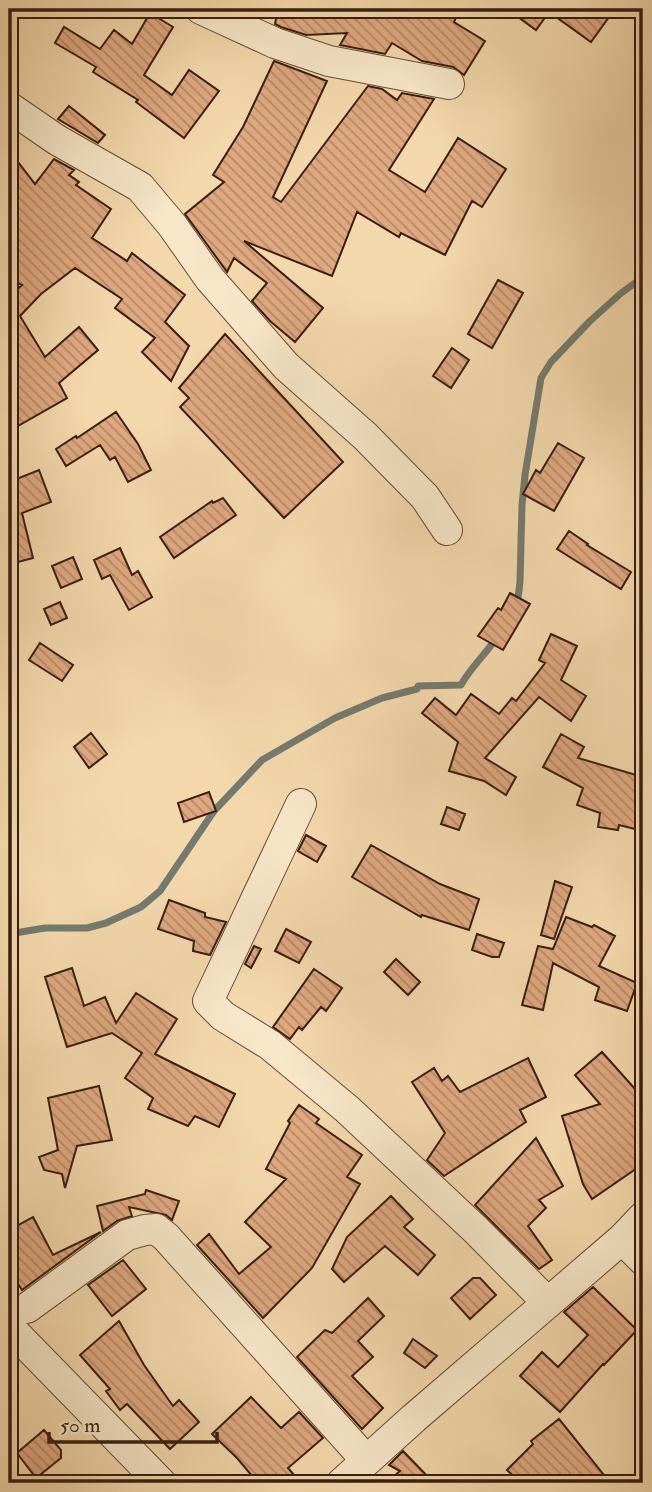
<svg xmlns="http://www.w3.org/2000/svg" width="652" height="1492" viewBox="0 0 652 1492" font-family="'IM FELL Double Pica',serif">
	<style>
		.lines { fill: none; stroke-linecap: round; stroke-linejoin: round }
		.stream { stroke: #737b6f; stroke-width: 7 }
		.building { fill: url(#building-back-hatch); stroke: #371e12; stroke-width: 2 }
		.minor-casing { stroke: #664c38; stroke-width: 32 }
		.minor { stroke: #f7e6c8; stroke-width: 30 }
	</style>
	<defs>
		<pattern id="building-back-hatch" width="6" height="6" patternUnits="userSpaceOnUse" patternTransform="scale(1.75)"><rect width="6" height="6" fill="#dfa87f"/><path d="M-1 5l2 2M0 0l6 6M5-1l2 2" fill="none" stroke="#b68867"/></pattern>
	</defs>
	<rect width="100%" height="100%" fill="#f3d8ab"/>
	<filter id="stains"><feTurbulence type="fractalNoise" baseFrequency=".00286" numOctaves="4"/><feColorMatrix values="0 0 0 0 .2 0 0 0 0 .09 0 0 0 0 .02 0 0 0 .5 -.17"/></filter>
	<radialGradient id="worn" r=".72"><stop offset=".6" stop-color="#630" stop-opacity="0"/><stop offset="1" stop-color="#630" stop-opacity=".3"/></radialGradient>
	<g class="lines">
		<path class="stream" d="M517,606L520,582L522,505L525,475L541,378L551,362L589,322L620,294L643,277
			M9,934L45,928H87L106,923L141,907L160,891L214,811L262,760L335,718L382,698L417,689L418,686L461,685C471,667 486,654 497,637"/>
	</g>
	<path class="building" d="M278,9H460L454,22L485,41L464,75L453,67L422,61L392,43L385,54L340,45L347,33L306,35L281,27L275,24Z
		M507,9H598L609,17L591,42L549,12L536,30Z
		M150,13L173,27L144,75L172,95L189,70L219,91L184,138L136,102L138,100L93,72L96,67L55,43L64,27L100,49L114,30L132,44Z
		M274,61L327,81L273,197L281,202L368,86L382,89L397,100L402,93L434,99L389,170L425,192L458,138L506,169L482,207L472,201L445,255L401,233L399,237L357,212L332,276L244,241L323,308L295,342L270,321L252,301L267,283L234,258L227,272L185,214L224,182L213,175L243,127Z
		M69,106L105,135L98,143L58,119Z
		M9,150L35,184L54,159L74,170L69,175L79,182L76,185L111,209L92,238L127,261L132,253L185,295L165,322L189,346L171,381L142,352L155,338L115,308L122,299L75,268L41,294L20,316L45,357L79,327L98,350L59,383L67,398L9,431V297L22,285L9,279Z
		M498,280L523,293L492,348L468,334Z
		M225,334L343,462L284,518L180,407L189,398L179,388Z
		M452,348L469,360L451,388L433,376Z
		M116,412L138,444L151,470L128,482L115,457L110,460L100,445L66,466L56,449L76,436L77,438Z
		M558,443L584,458L554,511L523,494L536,470L540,473Z
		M39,470L51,502L22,513L33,558L14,563L9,540V482Z
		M223,498L236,515L174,558L160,537L212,501L213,503Z
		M569,531L588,544L587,545L631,572L621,589L557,549Z
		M120,548L132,575L138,571L152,597L129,610L110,575L102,579L94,560Z
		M73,557L82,579L61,588L52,566Z
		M510,593L530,604L503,650L478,636L498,608L501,610Z
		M60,602L67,618L51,625L44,609Z
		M551,634L577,646L561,680L586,696L571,721L539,697L485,758L516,777L506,795L484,781L449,771L458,742L422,713L435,698L456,715L471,694L499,714L512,698L516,701L545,663L539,660Z
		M40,643L73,665L62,681L29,660Z
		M91,733L107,754L89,768L74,747Z
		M561,734L584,747L578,758L643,777V831L619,825L618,830L598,827L600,813L577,805L583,788L543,767Z
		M209,792L216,811L184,822L178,803Z
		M447,807L465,814L459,830L441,824Z
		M306,835L326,846L317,862L298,851Z
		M371,845L440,884L479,899L469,930L422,915L421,917L352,877Z
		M555,881L572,887L554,939L541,935Z
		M169,900L205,913V917L226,922L210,955L193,951L194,941L158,929Z
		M566,917L592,927L594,925L615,936L599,966L637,983L627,1011L595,1000L599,987L553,963L543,1010L522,1005L538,946L553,949Z
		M286,929L311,942L299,963L275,951Z
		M477,934L504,943L499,957H492L472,950Z
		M254,946L261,949L251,968L245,964Z
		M396,959L420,982L408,995L384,972Z
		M72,968L84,1006L105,997L116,1023L136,993L177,1019L155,1054L235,1094L219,1127L195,1116L188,1126L148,1109L153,1098L125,1078L142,1053L112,1033L67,1047L45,977Z
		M314,969L342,988L326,1011L321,1007L302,1030L299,1027L290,1039L273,1027Z
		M602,1052L643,1098V1164L592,1199L583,1184L562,1116L600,1104L575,1075Z
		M528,1058L546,1097L520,1110L526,1122L444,1176L427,1160L445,1133L412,1082L434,1068L442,1081L448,1076L460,1092Z
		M99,1086L112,1140L77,1146L65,1188L62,1174L44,1170L39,1157L58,1150L48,1098Z
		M299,1105L319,1119L316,1123L362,1155L347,1177L360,1184L312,1268L263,1318L197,1245L209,1234L239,1274L271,1247L245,1222L286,1179L266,1169L290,1123L288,1121Z
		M536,1138L563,1186L539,1200L546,1208L528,1226L552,1260L539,1269L475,1205Z
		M146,1190L179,1201L172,1220L166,1215L129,1207L132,1216L117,1221L103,1231L97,1206L145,1194Z
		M391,1196L413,1219L404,1227L435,1255L418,1275L385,1246L344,1282L332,1269L347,1237Z
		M33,1217L53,1255L101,1232L22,1290L9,1270V1230Z
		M123,1260L146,1289L112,1316L88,1285Z
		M473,1278H480L496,1295L470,1319L451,1298Z
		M593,1287L637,1330L604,1365L603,1364L560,1412L520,1376L542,1352L558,1367L588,1335L564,1312Z
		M368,1298L384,1316L358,1341L373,1357L352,1376L383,1408L362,1429L297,1357L325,1330L332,1333Z
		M119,1321L144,1365L173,1406L179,1400L199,1422L170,1449L127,1404L120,1410L106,1391L110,1389L80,1355Z
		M413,1339L437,1356L425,1368L404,1353Z
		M251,1397L281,1428L299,1412L323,1438L288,1468L301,1483H258L237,1458L212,1434Z
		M559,1419L604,1475L594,1483H521L507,1470L533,1444L531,1441Z
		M44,1430L61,1450V1458L36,1478L17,1453Z
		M403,1451L434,1483H386L400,1471L389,1465Z"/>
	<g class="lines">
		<defs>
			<path id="minor" d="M201,9L275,43L329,61L449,84
				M9,107L57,140L140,187L172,225L210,279L286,366L365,436L425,497L447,530
				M301,804L208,1001L223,1016L270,1045L347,1109L476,1230L548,1303
				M622,1239L643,1260
				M27,1308L127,1235L145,1230L156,1229L166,1237L366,1460
				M9,1327L161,1483
				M342,1483L414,1418L622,1239L643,1217"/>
		</defs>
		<use href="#minor" class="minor-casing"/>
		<use href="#minor" class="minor"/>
	</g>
	<rect width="652" height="1492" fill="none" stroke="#f3d8ab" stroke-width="35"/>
	<rect x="10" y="10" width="631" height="1471" fill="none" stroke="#371e12" stroke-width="3.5"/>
	<rect x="18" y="18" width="617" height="1457" fill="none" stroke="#371e12" stroke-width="2"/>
	<path d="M49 1432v10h168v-10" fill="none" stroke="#371e12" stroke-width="3.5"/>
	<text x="60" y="1432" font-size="21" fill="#371e12" stroke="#f7e6c8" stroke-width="5" paint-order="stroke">50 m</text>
	<rect width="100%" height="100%" filter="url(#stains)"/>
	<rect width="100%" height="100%" fill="url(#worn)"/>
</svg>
